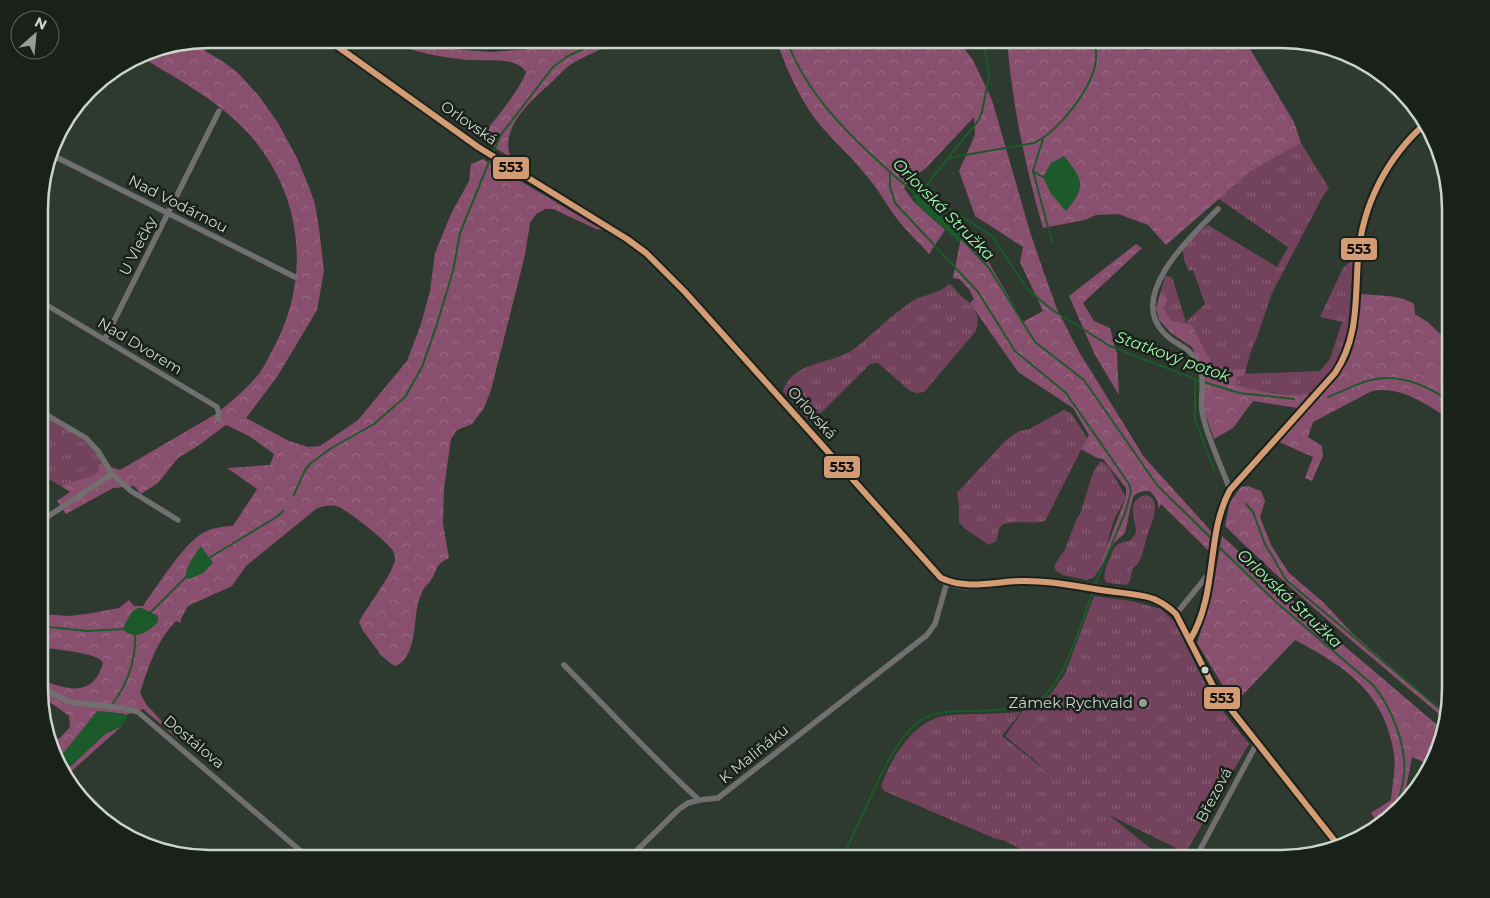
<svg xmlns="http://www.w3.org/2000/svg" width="1490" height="898" viewBox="0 0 1490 898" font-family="Montserrat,sans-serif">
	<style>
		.grass { fill: url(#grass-tufts) }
		.forest { fill: url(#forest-crowns); fill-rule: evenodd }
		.water { fill: #1c592b }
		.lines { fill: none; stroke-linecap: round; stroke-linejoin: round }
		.stream { stroke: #1c592b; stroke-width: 2 }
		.minor { stroke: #716f70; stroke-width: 5.5 }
		.secondary { stroke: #727271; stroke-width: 9 }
		.bus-1-casing { stroke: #19211a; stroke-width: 10 }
		.bus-1 { stroke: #d39c74; stroke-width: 6 }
		.bus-dot { fill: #cad6cb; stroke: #19211a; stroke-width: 2 }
		.poi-dot { fill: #939f95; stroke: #19211a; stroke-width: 2 }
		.labels { text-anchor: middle; stroke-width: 5; stroke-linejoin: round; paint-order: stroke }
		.street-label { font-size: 15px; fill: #cad6cb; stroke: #19211a }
		.poi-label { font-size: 15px; fill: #cad6cb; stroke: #19211a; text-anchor: end }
		.water-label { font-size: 16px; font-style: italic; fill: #a2fbb0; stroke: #19211a }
		.rim { fill: none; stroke: #cad6cb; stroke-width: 2.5 }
		.line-badge { stroke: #19211a; stroke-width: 2 }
		.pale-badge-label { font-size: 14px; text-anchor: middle; font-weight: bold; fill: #111 }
	</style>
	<defs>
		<pattern id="grass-tufts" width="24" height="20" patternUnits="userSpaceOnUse" patternTransform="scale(1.25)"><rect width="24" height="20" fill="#73435d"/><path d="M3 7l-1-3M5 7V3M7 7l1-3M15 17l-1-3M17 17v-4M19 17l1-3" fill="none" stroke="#865d73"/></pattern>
		<pattern id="forest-crowns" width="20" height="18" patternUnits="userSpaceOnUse" patternTransform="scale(1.25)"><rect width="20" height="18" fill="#894f6e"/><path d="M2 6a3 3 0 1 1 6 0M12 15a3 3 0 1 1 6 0" fill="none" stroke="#986881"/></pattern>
	</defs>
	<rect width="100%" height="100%" fill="#2e3930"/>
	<path class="grass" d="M1301,143L1329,188L1323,196L1272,293L1257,337L1251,351L1246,369L1215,370L1192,325L1171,322L1164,308L1168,300L1161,291L1165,276L1172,277L1186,322L1205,304L1193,270L1189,271L1184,260L1183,250L1194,236L1208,225L1277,267L1288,247L1219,199L1251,171Z
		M1350,262H1353L1348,329L1343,353L1340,360L1313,391L1305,395H1296L1251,390L1235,384L1237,377L1242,374L1320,371L1330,359L1342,322L1320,317L1343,268Z
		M949,284C954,287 957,292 961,296C974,305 981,314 976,331L924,392L916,393L910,391L878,363L870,364L811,423L783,391C793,362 824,365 847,353C854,350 860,344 866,339C881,326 897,311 914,300C926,294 939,294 949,284Z
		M1064,410L1071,413L1087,438L1045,521C1034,525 1009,519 1001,526C998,529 998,537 996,541L989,545L964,528L959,522V504L957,493L1006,440L1019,431L1029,429Z
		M40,413L83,438L97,451L105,465C101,469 98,474 93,476C81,481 72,479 61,486L40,474Z
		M1101,461L1108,466L1126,497L1113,522L1107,546L1097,573L1093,578L1086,580L1063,575L1056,571L1054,566L1065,549L1077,518L1080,514L1094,470Z
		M1146,495C1164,499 1150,526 1147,537C1143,548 1143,562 1132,569L1130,581L1127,585L1108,583L1105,581C1102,575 1111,553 1115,547C1118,543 1125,541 1130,541C1130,540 1135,535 1135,535C1140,525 1121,501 1146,495Z
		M1094,596L1131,601L1161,609L1174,621L1211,696L1249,744L1182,859H1178L1182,851L1109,815L1164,859H1040L1003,840L996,839L884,791L881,786C892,758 909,727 939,717C949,714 961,715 970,714C987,714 1004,713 1021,712L1002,736L1062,783L1005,736L1024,709L1050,695L1065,674Z"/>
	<path class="forest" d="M383,39H397L439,48L490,52L543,48L584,39H622C606,47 589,54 573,63C566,67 559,75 553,81C533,99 498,128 511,158L478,137C488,132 524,83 526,72C515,57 491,61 474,60C463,60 451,58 439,56C419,53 401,46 383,39Z
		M776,39H957L973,60L992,100L1030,232L1043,270L1057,309L1078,350L1144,457L1211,531V553L1161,504L1159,509L1157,500L1150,491C1142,491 1137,492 1133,497L1125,533L1115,542L1097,573L1126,497V488L1103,459L1097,458L1081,449L1089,435L1073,408L1018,372L970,303L974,299L969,289L959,279L953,278L962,233L988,261L1023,322L1043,311L1020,262L1023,247L975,216L959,171L975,135L974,117L926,168L908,181L904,188L914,202L945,230L929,254C919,242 907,232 898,220C886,205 878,188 865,174C850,155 831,139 816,120C800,99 784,64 776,39Z
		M1007,39H1140L1144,50L1244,39L1294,122L1301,143L1251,171L1166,245L1148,225L1118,214L1096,215L1085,220L1043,228C1025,165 1012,104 1007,39Z
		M190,42L222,61L237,72L259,96L278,123L297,158L309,187L315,204L319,228L324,271L317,310L277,377L246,418L289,441L308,447L320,446L358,420L407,361L421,324L430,291L435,253L451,214L469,181L471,164L483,159L603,230L596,229L553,209H545L536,214L530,223L525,255L491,390L484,408L472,424L457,430L451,439L444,488L443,524L449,558C434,565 438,570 430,582C429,584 426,585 425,587C423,589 421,595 420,597C412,618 419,654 396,666C387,663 387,658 379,654V652L363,631L359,622C366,608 396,570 395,558C395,556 394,553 393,551C389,543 347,510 339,507C331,504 323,506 316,509L246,566L232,586L188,606L181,619V623L176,621C157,640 148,668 140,693L146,704L178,739L143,709L126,715L121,713L77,737L62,755V761L71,766L105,734L122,726L66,776L100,804L82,798L67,784L52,743L60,738L70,727L69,716L40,695V679C67,690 93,698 103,663C97,651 54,651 40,646V614L69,616L86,614L119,608L129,600L134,606H143C156,588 184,543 203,533C212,528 222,526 233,526L257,489L227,468L270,465L274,454L249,436L226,425L199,445L178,458L158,483L141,494L134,486L113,488L66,514L57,501L70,492L61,486C74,478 87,481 98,472L99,465L101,464L120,470L214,415C230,403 246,389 259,374C264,367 268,358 272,351C309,285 305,206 258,145C228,105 180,81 138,55L144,52ZM141,608L158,616C148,627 137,644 123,629C128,619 130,611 141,608Z
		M1136,244L1142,248L1083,303L1094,321L1110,328L1117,354L1119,395L1095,355L1069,296Z
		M1161,291L1168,300L1164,308L1171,321L1192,325L1215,370L1246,369L1245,374L1237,377L1235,384C1250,391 1293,397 1309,394L1298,408L1253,401L1233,428L1214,439L1204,410L1203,372L1192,347L1171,333L1159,320L1156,308Z
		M1361,294C1378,296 1399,294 1414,304L1415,314L1429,323L1445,339L1451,342V420C1428,405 1400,385 1372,391L1313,422L1308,437L1322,446L1323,456L1312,481L1305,478L1313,457L1279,442L1348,361L1353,348Z
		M1248,486L1261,491L1265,501L1260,517L1271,545L1289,573L1324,603L1353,634L1447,715L1445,719C1370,656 1294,594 1225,526L1230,502L1241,487Z
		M1222,536L1322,627L1442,729L1431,765L1412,757L1404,799L1379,824L1371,813L1391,800C1392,785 1396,770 1394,754C1385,693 1346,667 1295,640L1234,704L1197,643L1211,599Z"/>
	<path class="water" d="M1064,156C1083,180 1087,186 1066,211L1051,194L1043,177L1051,163Z
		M917,191L962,233L960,243L914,202L916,200L912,197Z
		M201,546L213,563L203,573L190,579L186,578C185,566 195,555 201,546Z
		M137,608H141L158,616V622C148,632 135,641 123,629L131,613Z
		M97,711L121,713L128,717L122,726L105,734L71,766L62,761V755Z"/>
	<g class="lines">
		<path class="stream" d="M786,39C807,95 847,133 890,172C899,180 908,187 916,195
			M1043,139L1033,171L1052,242
			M493,153L500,136L553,67L568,56L604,39
			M948,158L978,121L982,112L989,76L983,39
			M890,172V187L895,203L978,292L1015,351L1066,393L1129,484L1131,492L1125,513L1094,587
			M1034,172L1043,177
			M919,195L948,158L1034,143C1059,132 1098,82 1096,54C1096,49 1094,43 1093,39
			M925,200L941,203L993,237L1027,289L1051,309L1110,346L1200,381
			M960,237L989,268L1035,342L1084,380L1157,485L1214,541
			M1195,379V420L1214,470
			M1204,382L1239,393L1294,399
			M1328,397C1342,392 1357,383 1371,380C1399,373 1428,386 1451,402
			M294,495L305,470L311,463L330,449L374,424L405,397L422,367L437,324L453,271L460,233L491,157
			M1246,504L1253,512L1265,544L1286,580L1447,715
			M1217,545L1276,602L1373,685C1392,708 1407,746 1404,776C1403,786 1399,797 1396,807
			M209,558L278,516L283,511
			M151,612L186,577
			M40,626L87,631L125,629
			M113,703C129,682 136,660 135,633
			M842,859C852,837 862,816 872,794C883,771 897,740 916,724C932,711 948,712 966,711C989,710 1016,712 1037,701C1064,687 1082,620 1093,591"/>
		<path class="minor" d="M50,154L295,277
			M1218,209C1192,235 1128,294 1163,332C1178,349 1190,343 1200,369C1205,381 1200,398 1202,411C1205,433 1222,467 1230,490
			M40,301L217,407L219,414L218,418
			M105,339L219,111
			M40,411L86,438L98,451L112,474L131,491L178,520
			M41,521L112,474
			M1176,614L1211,571
			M1190,640C1210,611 1211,573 1216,539C1219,521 1221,505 1230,490L1335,373C1355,346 1354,326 1356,293C1358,274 1357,255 1361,236C1368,194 1393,148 1427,122
			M564,665C609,710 652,757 699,800
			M40,686L69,702L123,708L138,712L310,859
			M628,859L678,810L688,803L699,800L718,798L927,635L935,624L947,582
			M1195,859L1257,743"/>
		<path class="secondary" d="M327,39L478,147L627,239L646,253L685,292L941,578C963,592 995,581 1020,581C1047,580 1074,586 1100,590C1120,593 1142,593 1160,602C1166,604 1171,609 1176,614L1214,688L1338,845"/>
		<defs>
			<path id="bus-1" d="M327,39L478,147L627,239L646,253L685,292L941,578C967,590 993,582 1020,581C1048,580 1074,586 1101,590C1118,593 1137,593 1154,599C1163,603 1169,607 1176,614L1214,688L1338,845
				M1190,640C1219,591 1205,536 1230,490L1335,373C1359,337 1355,299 1358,258C1362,205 1387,157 1427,122"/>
		</defs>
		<use href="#bus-1" class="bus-1-casing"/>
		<use href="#bus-1" class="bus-1"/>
	</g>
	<circle class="bus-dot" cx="1205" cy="670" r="4.5"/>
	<circle class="poi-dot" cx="1143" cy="703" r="5"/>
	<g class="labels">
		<g class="street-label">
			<text transform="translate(469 123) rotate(35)" y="5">Orlovská</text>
			<text transform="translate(178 204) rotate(27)" y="5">Nad Vodárnou</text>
			<text transform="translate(138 246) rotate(-63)" y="5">U Vlečky</text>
			<text transform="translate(140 346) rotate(31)" y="5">Nad Dvorem</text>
			<text transform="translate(812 413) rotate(48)" y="5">Orlovská</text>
			<text transform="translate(194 742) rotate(40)" y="5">Dostálova</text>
			<text transform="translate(754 754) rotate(-39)" y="5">K Maliňáku</text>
			<text transform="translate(1214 795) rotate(-62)" y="5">Březová</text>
		</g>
		<g class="poi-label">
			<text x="1133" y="708">Zámek Rychvald</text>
		</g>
		<g class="water-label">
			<text transform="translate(944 209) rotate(45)" y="6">Orlovská Stružka</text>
			<text transform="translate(1173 356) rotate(20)" y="6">Statkový potok</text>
			<text transform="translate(1290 598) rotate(43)" y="6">Orlovská Stružka</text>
		</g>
	</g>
	<path d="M0 0H1490V898H0ZM209 48H1281A161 161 0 0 1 1442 209V689A161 161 0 0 1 1281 850H209A161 161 0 0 1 48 689V209A161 161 0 0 1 209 48Z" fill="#19211a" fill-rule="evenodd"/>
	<path class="rim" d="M209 48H1281A161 161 0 0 1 1442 209V689A161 161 0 0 1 1281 850H209A161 161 0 0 1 48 689V209A161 161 0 0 1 209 48Z"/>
	<g class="line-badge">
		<rect x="492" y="156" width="38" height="24" rx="5" fill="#d39c74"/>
		<rect x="1340" y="237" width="38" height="24" rx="5" fill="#d39c74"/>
		<rect x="823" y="455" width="38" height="24" rx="5" fill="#d39c74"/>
		<rect x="1203" y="686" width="38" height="24" rx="5" fill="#d39c74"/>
	</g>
	<g class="pale-badge-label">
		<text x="511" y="172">553</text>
		<text x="1359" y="254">553</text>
		<text x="842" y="472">553</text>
		<text x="1222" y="703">553</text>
	</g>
	<g transform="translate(35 35) rotate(27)"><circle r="24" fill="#19211a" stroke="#606961"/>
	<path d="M0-4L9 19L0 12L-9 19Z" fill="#939f95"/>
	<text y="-8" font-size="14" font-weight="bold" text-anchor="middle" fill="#cad6cb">N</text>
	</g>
</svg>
